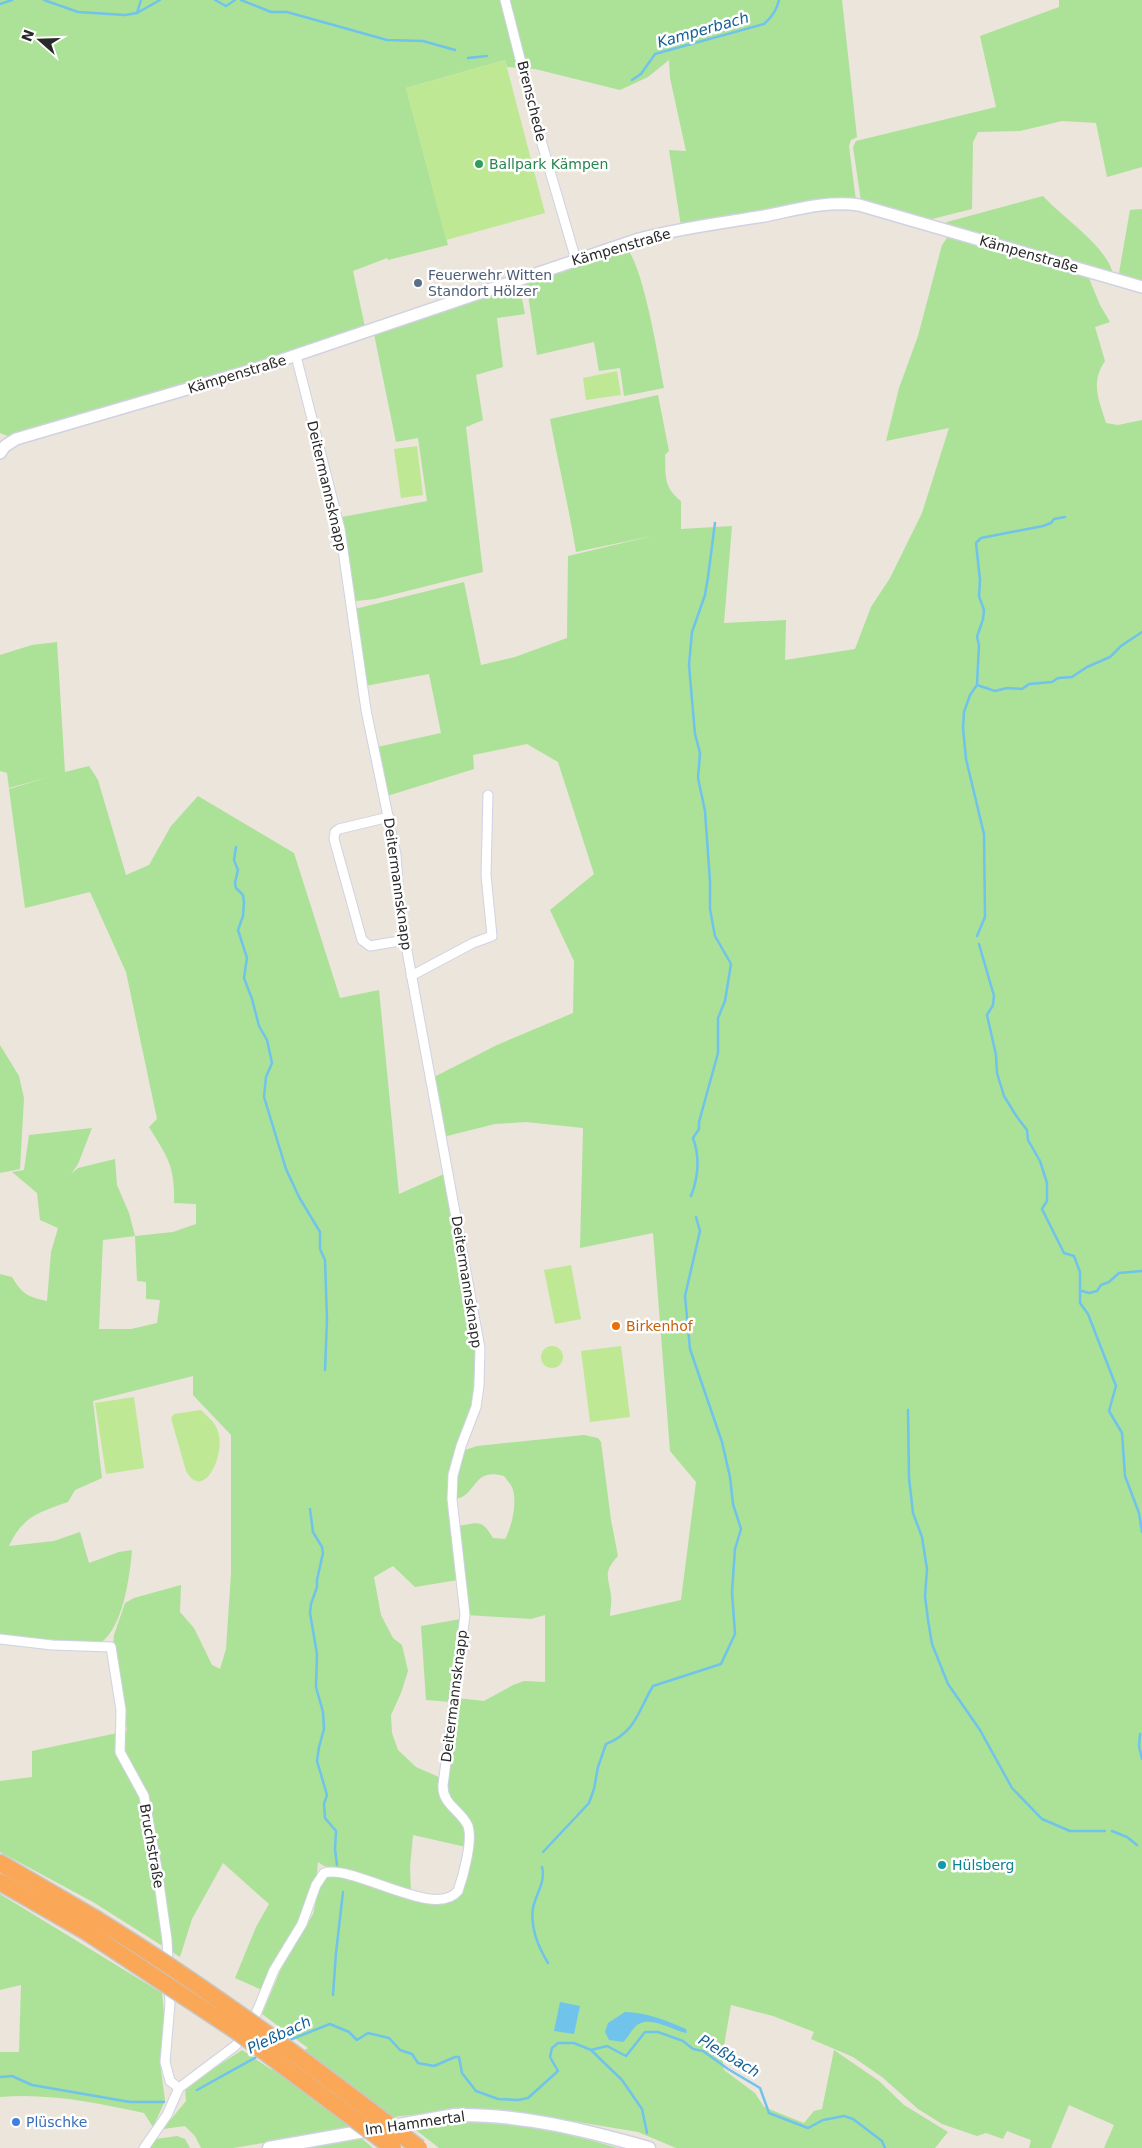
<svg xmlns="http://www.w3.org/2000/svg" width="1142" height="2148" viewBox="0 0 1142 2148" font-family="'DejaVu Sans',sans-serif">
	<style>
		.green { fill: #ace198; fill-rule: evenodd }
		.pitch { fill: #bfe894 }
		.water { fill: #70c3eb }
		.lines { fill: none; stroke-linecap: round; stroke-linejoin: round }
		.stream { stroke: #70c3eb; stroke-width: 2.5 }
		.minor-casing { stroke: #d0d2e2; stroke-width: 11 }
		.tertiary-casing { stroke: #d0d2e2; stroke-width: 14 }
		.secondary-casing { stroke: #d0d2e2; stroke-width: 15 }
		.motorway-casing { stroke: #c7c7c7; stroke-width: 19 }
		.minor { stroke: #fff; stroke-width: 9 }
		.tertiary { stroke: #fff; stroke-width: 11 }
		.secondary { stroke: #fff; stroke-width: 12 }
		.motorway { stroke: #faa757; stroke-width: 16 }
		.motorway-bridge-casing { stroke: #c7c7c7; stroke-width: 19; stroke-linecap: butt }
		.motorway-bridge { stroke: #faa757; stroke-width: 16 }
		.leisure-dot { fill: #2e9e5b; stroke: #fff; stroke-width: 2 }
		.service-dot { fill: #5c6f8a; stroke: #fff; stroke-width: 2 }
		.food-dot { fill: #e8710a; stroke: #fff; stroke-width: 2 }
		.culture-dot { fill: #0f9aa8; stroke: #fff; stroke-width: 2 }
		.shop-dot { fill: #3f7fe0; stroke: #fff; stroke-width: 2 }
		.labels { text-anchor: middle; stroke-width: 5; stroke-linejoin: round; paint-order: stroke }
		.street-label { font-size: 14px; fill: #292929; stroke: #fff }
		.leisure-label { font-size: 14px; fill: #27864d; stroke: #fff; text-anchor: start }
		.service-label { font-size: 14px; fill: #4e5e75; stroke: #fff; text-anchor: start }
		.food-label { font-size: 14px; fill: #c56008; stroke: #fff; text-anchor: start }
		.culture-label { font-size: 14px; fill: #0d838f; stroke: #fff; text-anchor: start }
		.shop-label { font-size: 14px; fill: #366cbe; stroke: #fff; text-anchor: start }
		.water-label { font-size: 15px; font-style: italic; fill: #105f95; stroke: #fff }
	</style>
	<rect width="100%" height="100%" fill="#ebe5db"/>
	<path class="green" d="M0,0H842L857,137L851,140L849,146L856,201L681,226L669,150L686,151L670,78L669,60L648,77L620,90L535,69L507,67L505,60L406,88L448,245L388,260L387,258L353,271L365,327L286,356L10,437L0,433Z
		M1059,0H1142V167L1107,177L1096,123L1062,121L1020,131L978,132L973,142L972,209L928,220L861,201L853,147L856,141L996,107L980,36L1059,7Z
		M1043,196C1062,217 1109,248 1113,275L945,224L947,222Z
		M1142,209V283L1122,277L1119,273L1130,210Z
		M950,237L1088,276L1100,305L1110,322L1095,327L1105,361C1090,383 1099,400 1106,423L1118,425L1142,420V2148H1104L1114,2125L1069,2105L1051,2148H1029L1031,2140L1007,2131L1003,2139L986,2133L977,2136L942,2124L918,2109L882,2077L853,2057L811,2039L814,2032L773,2016L731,2005L722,2057L724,2070L755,2093L764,2107L804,2123L814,2111L822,2109L834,2050L879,2081L904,2105L948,2132L935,2148H676L638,2132L507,2110H473L400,2116L288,2139L233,2148H201L195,2136L185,2126L163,2129L186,2101L185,2087L242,2050L272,2070L308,2048L262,2014L281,1969L313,1914L320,1883L328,1877L338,1875L397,1893L454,1899L471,1841L450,1800L447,1790L457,1698L484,1701L513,1685L524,1681L545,1682V1615L531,1619L467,1615L457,1526C479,1523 481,1518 493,1538L505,1539C512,1526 517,1504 513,1490C512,1485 507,1480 504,1476C471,1467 478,1496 455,1499V1484L462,1451L477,1446L584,1435L598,1438L601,1442L611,1520L618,1556C602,1573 609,1577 611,1596C612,1603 610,1610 610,1616L681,1600L696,1482L670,1451L653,1233L580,1248L583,1128L526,1122L495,1124L443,1137L432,1078L497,1045L573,1013L574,961L550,910L594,874L558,762L527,744L473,755L474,769L387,796L377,747L441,733L429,674L365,686L355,609L464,582L481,665L515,657L567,638L568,556L652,536L576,552C569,507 558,463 550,419L658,395L669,451L665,455C666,476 663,487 681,501V529L732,526L724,623L786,620L785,660L855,649L871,607L890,578L922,513L949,428L886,441L899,388L918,336L942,245L947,238Z
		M626,247C644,268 658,357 664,388L624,396L620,368L599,371L594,342L537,355L526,281Z
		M519,284L525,314L497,318L503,367L476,375L483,420L466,427L483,572L375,599L356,601L353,598L342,517L427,501L418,438L396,442L374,334Z
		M57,642L65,772L89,766L98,780L126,875L149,865L171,826L198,796L294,853L340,998L379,990L399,1194L444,1174L476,1348L472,1407L454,1455L458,1580L415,1587L393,1566L374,1577L381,1615L393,1638L402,1645L408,1671L401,1693L391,1715L392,1733L398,1750L416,1767L441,1778L439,1791L442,1801L466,1826V1847L413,1835L410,1867L411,1891L377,1881L367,1875L324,1866L318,1862C316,1906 283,1952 262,1990L235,1978L256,1927L269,1904L223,1863L192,1919L180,1957L93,1902L0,1852V1781L32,1777V1751L127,1731L119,1675L113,1646L114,1635L125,1603L134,1598L181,1585L180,1612L194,1628L212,1665L220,1669L226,1649L231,1574V1435L193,1395V1376L93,1401L102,1478L75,1490L68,1502C39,1512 23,1516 9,1546L54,1541L80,1532L89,1563L119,1552L132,1550C130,1575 123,1629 100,1643L0,1636V1274L12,1277C22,1294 28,1297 47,1301L51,1252L58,1228L40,1220L37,1193L12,1172L24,1170L29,1135L92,1128L78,1164L71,1174L78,1168L115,1159L117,1185L129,1213L135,1236L173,1232L196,1224V1204L174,1203C175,1166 168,1158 149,1127L157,1119L126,972L90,892L25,908L9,789L49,777L9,788L7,773L0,771V655L32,645ZM135,1236L137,1281L146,1282V1299L160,1300L157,1323L131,1329H99L103,1240Z
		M0,1045L19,1076L24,1098L20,1169L0,1173Z
		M461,1619L451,1702L426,1700L421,1626Z
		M0,1894L162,1993L165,2024L160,2062L165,2101L153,2127L144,2113C96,2103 50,2093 0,2097V2052H19L21,1985L0,1990Z
		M454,2120C509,2120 565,2132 617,2148H439L416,2130Z
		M177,2136L185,2139L190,2148H150L156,2139Z
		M361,2138L373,2148H308Z"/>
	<path class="pitch" d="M505,60L545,213L446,240L406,88Z
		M617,371L621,395L586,400L583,378Z
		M417,446L423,495L401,498L394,449Z
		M571,1265L581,1319L555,1324L544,1270Z
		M541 1357a11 11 0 1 1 22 0a11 11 0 1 1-22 0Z
		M621,1346L630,1417L590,1422L581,1351Z
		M134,1397L144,1468L106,1474L95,1403Z
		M201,1410C206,1415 212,1420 215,1425C230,1447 205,1505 186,1471L171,1418L174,1414Z"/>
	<path class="water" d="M560,2002L580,2006L574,2034L554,2031Z
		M625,2012C646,2012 667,2021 686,2029L687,2033C673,2031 647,2013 635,2027C630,2032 628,2038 623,2042L609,2040L605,2032L608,2023Z"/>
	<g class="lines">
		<path class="stream" d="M44,0L78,12L125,15L137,13L160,0
			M215,0L226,6L235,0
			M241,0L271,12H287L387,40L423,41L455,50
			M0,4L12,0
			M137,13L141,0
			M468,58L487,56
			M632,80L641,74L655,54L764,24C771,18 777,10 779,0
			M977,685L995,691L1007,688L1022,689L1029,684L1052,682L1058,678L1072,677L1087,667L1110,657L1121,646L1142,632
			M236,847L234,860L238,870L235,883L236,888L243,895L244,902L243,916L238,930L247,958L244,978L252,999L259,1026L267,1040L272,1063L266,1077L264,1097L286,1169L299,1197L320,1232V1249L325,1260L327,1319L325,1370
			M977,936L985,917L984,834L966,759L963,728L964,712L970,695L977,685L979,645L977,637L983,619L984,610L979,596L980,580L976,543L981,538L1043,526L1051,523L1054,519L1065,517
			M979,944L994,996L993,1005L987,1015L996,1055L997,1073L1004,1096L1017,1117L1027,1130L1028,1140L1040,1161L1047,1183V1201L1042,1209L1064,1253L1074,1256L1080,1272V1303L1088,1314L1116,1386L1109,1411L1122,1433L1125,1476L1139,1513L1142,1532
			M691,1196C698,1178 700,1157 693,1138L699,1129V1122L718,1053V1018L725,1001L731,964L715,936L710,909V881L705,811L698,778L700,753L695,734L689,665L692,632L705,595L708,577L715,523
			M1082,1291L1089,1293L1097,1291L1101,1285L1109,1282L1119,1273L1142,1271
			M908,1410L909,1478L913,1513L922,1537L927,1569L925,1596L928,1620L932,1644L948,1684L980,1730L1012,1788L1042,1819L1070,1831H1105
			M310,1509L313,1532L322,1547L323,1553L317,1580V1587L311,1604L310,1613L317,1654L316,1687L323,1712L324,1729L319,1747L317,1761L327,1795L324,1804L325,1818L336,1831L335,1849L337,1865
			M1140,1734L1139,1746L1142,1759
			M1112,1831L1127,1837L1137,1845
			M543,1852L589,1803L594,1789L598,1767L606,1744C636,1732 638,1711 653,1686L721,1664L735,1634L732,1592L735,1549L741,1529L733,1504L730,1477L722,1442L690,1349L685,1296L700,1231L696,1217
			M542,1867C546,1882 536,1893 533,1908C530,1928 538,1946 548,1963
			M333,1995L336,1953L343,1892
			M287,2041L330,2024L349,2032L357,2040L368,2033L389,2038L400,2050L412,2054L418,2063L434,2066L455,2057H459L462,2073L476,2091L498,2099L518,2100L528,2098L558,2071L550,2057L552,2048L558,2043H574L591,2050L607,2046L626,2056L645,2032H658L683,2041L693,2049L703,2051L728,2069L760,2088L769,2113L808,2128L823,2120L844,2116L853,2119L882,2141L885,2148
			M591,2050L622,2080L642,2109L647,2133
			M0,2077L12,2076L32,2085L130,2102H164
			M197,2090L260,2055"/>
		<defs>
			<path id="minor" d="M505,0L540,137L576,260
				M389,817L339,829L335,832L334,839L362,940L370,946L405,940
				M411,976L473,943L492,936L486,875L488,795
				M0,1639L52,1645L111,1647L121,1710L120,1752L144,1796L157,1869L167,1940L170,2003L165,2062L170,2081L179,2088
				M144,2148L167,2115L179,2088L235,2046L249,2031L274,1970L302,1924L316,1885L324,1873C354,1864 435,1920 458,1891C463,1877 473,1841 468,1826C461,1810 442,1805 443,1785L465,1615L452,1499L453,1475L461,1446L476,1407L479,1386L480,1348L405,940L400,910L396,855L366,710L340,529L296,356"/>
			<path id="tertiary" d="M0,453L5,446L16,439L252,370L639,239C680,228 722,223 764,216C794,210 828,200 859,205L1142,287"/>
			<path id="secondary" d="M269,2148L455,2115C522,2114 585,2130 649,2148"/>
			<path id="motorway" d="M0,1863L96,1919
				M0,1882L87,1932"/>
		</defs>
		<use href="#minor" class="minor-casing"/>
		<use href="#tertiary" class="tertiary-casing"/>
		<use href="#secondary" class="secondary-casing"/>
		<use href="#motorway" class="motorway-casing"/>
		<use href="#minor" class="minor"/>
		<use href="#tertiary" class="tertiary"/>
		<use href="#secondary" class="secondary"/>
		<use href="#motorway" class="motorway"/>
		<defs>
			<path id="motorway-bridge" d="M96,1919C208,1988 314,2067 419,2148
				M87,1932L238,2032L393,2148"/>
		</defs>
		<use href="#motorway-bridge" class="motorway-bridge-casing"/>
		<use href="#motorway-bridge" class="motorway-bridge"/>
	</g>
	<circle class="leisure-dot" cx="479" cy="164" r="5"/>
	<circle class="service-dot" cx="418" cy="283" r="5"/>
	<circle class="food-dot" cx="616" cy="1326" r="5"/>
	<circle class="culture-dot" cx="942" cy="1865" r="5"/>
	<circle class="shop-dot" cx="16" cy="2122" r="5"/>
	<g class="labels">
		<g class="street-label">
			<text transform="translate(532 101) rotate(76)" y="5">Brenschede</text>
			<text transform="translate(621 247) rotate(-16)" y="5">Kämpenstraße</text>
			<text transform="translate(1029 254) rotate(16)" y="5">Kämpenstraße</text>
			<text transform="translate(237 374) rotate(-17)" y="5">Kämpenstraße</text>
			<text transform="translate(327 486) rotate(77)" y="5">Deitermannsknapp</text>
			<text transform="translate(398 884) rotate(82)" y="5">Deitermannsknapp</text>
			<text transform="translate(467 1282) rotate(81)" y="5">Deitermannsknapp</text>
			<text transform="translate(454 1696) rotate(-83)" y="5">Deitermannsknapp</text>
			<text transform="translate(152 1846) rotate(80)" y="5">Bruchstraße</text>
			<text transform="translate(415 2123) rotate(-8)" y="5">Im Hammertal</text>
		</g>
		<g class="leisure-label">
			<text x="489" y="169">Ballpark Kämpen</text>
		</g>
		<g class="service-label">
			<text x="428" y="280">Feuerwehr Witten<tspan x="428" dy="16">Standort Hölzer</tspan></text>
		</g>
		<g class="food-label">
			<text x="626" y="1331">Birkenhof</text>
		</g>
		<g class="culture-label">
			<text x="952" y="1870">Hülsberg</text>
		</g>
		<g class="shop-label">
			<text x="26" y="2127">Plüschke</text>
		</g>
		<g class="water-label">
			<text transform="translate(703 30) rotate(-16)" y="5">Kamperbach</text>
			<text transform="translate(279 2035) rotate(-25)" y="5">Pleßbach</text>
			<text transform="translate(729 2056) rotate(31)" y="5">Pleßbach</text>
		</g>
	</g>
	<g transform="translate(40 40) rotate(290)" stroke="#ffffff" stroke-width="4" paint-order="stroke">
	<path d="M0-4L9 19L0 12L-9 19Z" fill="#292929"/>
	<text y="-8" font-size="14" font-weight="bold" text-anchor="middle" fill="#292929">N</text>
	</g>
</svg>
